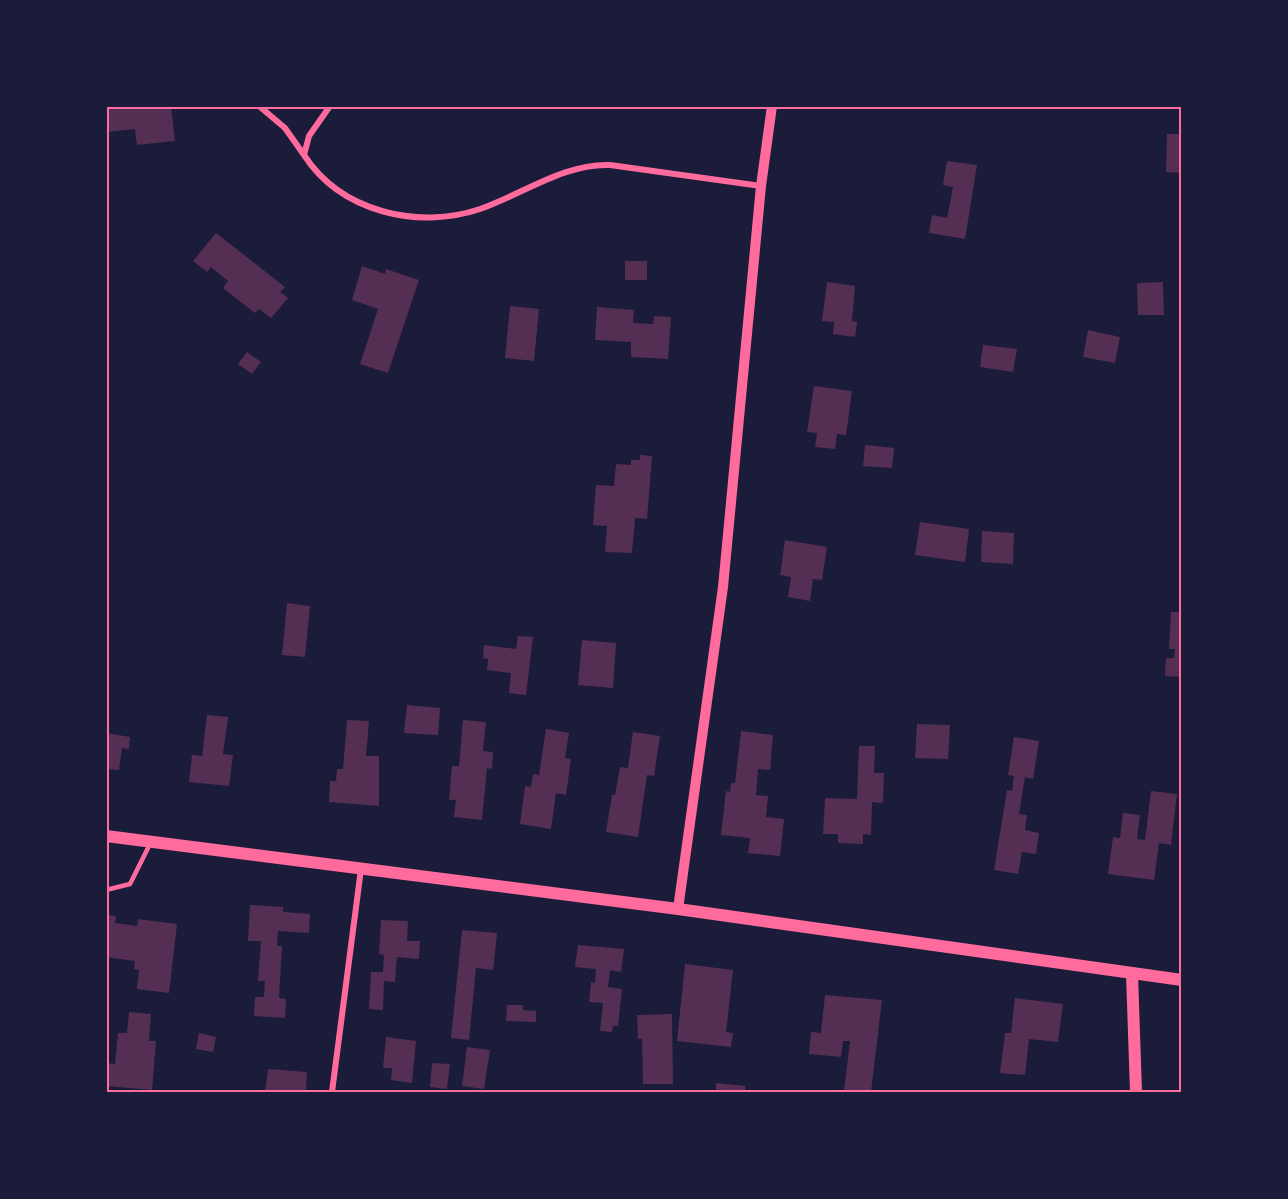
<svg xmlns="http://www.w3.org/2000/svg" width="1288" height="1199" viewBox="0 0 1288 1199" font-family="'PT Sans Narrow',sans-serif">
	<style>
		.building { fill: #542f53 }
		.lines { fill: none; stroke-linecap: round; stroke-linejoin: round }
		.service { stroke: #ff6b9d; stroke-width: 4.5 }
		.minor { stroke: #ff6b9d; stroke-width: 6 }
		.tertiary { stroke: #ff6b9d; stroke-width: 10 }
		.secondary { stroke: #ff6b9d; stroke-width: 12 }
		.neatline { fill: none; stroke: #ff6b9d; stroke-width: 2 }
	</style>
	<rect width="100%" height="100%" fill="#1b1b3a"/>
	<path class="building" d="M106,106H171L175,141L137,145L135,129L106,132Z
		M1167,134H1182V173L1166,172Z
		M947,161L977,165L965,239L929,233L932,215L947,218L953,187L943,185Z
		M216,233L285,287L280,292L288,298L271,318L259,309L255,313L223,288L228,281L211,267L207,272L193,261Z
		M625,261H647V280H625Z
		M362,266L385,274L386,269L419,280L388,373L360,364L378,309L352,300Z
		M827,282L855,286L852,321L857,322L855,337L833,334L834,322L822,321Z
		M1163,282L1164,315H1138L1137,283Z
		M510,306L539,309L534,361L505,358Z
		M597,307L634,310L633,323L653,324L654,316L671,317L668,359L631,357V342L595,340Z
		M1088,330L1120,337L1115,363L1083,357Z
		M983,345L1017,349L1013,372L980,367Z
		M247,352L261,362L252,374L238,364Z
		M814,386L852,391L846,435L837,434L835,449L815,447L817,433L807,432Z
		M865,445L894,448L892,468L863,466Z
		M640,455L652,456L647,519L635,518L632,553L605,552L607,526L593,525L596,485L614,486L616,464L631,465V460H640Z
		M920,522L969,529L965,562L915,555Z
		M982,531L1014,533L1013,564L981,562Z
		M785,540L827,547L822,580L813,579L810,601L788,597L791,577L780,575Z
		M287,603L310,606L305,657L282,655Z
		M1171,612H1182V677L1165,676L1166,658H1174L1175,649H1169Z
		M518,636L533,637L526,695L509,693L511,673L487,670L488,659L483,658L484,645L516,649Z
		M582,640L616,643L613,688L578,685Z
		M407,705L440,708L438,735L404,733Z
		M207,715L228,717L223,754L233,755L229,786L189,782L192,755L202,756Z
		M347,720L369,721L366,756H379V806L329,802L330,781H336L337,769H343Z
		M463,720L486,722L483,751L493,752L492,769L487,768L482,820L454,817L456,800H449L452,766H459Z
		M917,724L950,725L948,759L915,758Z
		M546,729L569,733L565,758L571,759L566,795L556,793L551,829L520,824L525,786L531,787L533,774L539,775Z
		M741,731L773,735L770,770L758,769L756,795L768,796L766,817L784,819L780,856L748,853L750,838L721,835L726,791L730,792L731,783H735Z
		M633,732L660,736L654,776L647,775L638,837L606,832L612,795H615L620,767L628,768Z
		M106,733L130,737L129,749L122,748L119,770L106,769Z
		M1014,737L1039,741L1033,779L1025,777L1019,814L1027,815L1025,830L1039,833L1036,854L1022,852L1018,874L994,870L1007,790L1012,791L1014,776L1008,775Z
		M859,746H875L874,773H884L883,803L872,802L871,835L863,834V844L838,843V834H823L825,798L857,799Z
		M1151,791L1177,794L1171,845L1159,843L1154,880L1108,874L1113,837L1120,838L1123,813L1140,815L1137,839L1145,840Z
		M250,905L283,907V912L310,914L309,933L278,931L277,946H282L279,998L286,999L285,1018L254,1016L255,997H264L265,981H258L261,941H248Z
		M106,915L116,916L115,923L137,926L138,919L177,924L169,993L137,989L139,970L134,969L135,961L106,957Z
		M381,920L408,921L407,941H420L419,959L397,957L395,982L384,981L383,1010L369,1009L371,972H383L384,955L379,954Z
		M462,930L497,933L493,970L476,968L469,1040L451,1038Z
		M578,945L624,949L621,972L610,970L608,987L622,989L618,1026H613L612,1032L600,1031L603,1003L589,1002L591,982L595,983L596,969L575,967Z
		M685,964L733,970L726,1032L733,1033L731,1047L677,1041Z
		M825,995L882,1000L871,1092L844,1091L850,1041H843L841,1057L809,1054L811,1032L821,1033Z
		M1015,998L1063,1004L1058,1042L1029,1039L1025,1075L1000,1073L1005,1033H1011Z
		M507,1005H523V1010L536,1011V1022L506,1021Z
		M129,1012L151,1014L149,1041H156L152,1090L106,1086V1063L115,1064L118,1033H127Z
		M672,1014L673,1084H643L642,1039H638L637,1015Z
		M199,1033L216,1037L213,1052L196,1049Z
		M386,1037L416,1041L412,1083L391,1080L392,1068H383Z
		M467,1047L490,1050L484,1089L462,1086Z
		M432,1063L450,1064L447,1089L430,1087Z
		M268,1069L307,1072L306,1092H265Z
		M716,1083L745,1086V1092H716Z"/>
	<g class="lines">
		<path class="service" d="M106,890L130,884L150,844"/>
		<path class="minor" d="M259,106L285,128L304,155L309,136L330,106
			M304,155C341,212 418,230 480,209C523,194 565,163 610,165L761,186
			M332,1092L361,869"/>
		<path class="tertiary" d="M678,909L723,587L761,186L772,106"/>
		<path class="secondary" d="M106,836L678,909L1182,980
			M1132,974L1136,1092"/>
	</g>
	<rect width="1288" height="1199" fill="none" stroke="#1b1b3a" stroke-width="216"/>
	<rect x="108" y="108" width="1072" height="983" class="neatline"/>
</svg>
